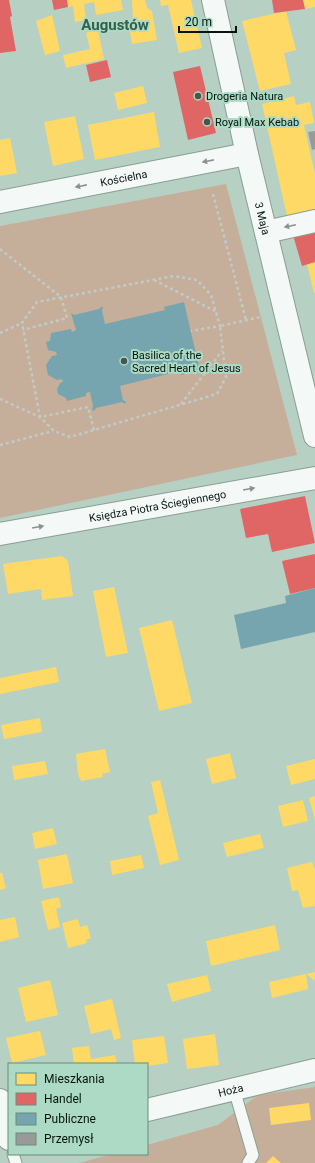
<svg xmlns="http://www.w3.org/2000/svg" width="315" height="1163" viewBox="0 0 315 1163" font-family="Roboto,sans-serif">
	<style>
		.green { fill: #c5af9a }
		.homes { fill: #ffd966 }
		.shops { fill: #e06666 }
		.public { fill: #76a5af }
		.industry { fill: #999 }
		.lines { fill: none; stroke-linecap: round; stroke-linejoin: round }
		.lane-casing { stroke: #8a9e94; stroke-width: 13 }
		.street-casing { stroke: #8a9e94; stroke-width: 24 }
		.secondary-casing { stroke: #8a9e94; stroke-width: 24 }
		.path { stroke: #c2cac6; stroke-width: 2.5; stroke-dasharray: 3 3; stroke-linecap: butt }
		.lane { stroke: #f4f8f6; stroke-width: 11 }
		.street { stroke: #f4f8f6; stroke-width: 22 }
		.secondary { stroke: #f4f8f6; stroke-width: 22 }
		.oneway { fill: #88928e }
		.poi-dot { fill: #43574e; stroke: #acdac4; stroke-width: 1.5 }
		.labels { text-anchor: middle; stroke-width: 4; stroke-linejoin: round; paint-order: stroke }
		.poi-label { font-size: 11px; fill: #05160f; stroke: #acdac4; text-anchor: start }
		.street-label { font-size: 11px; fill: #05160f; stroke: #acdac4 }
		.district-label { font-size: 15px; font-weight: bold; fill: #355f4d; stroke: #acdac4 }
	</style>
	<rect width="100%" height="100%" fill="#b6d0c3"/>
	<path class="green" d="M226,184L297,455L0,518V226Z
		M315,1087V1163H79L112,1154H147V1145L218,1125L258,1095Z"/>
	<path class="homes" d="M67,0H121L123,10L96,15L94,2L84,4L86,20L75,22L73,6L68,7Z
		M132,0H145L147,8L152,11L157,40L132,44L128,21L133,20Z
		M160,0H191L202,48L179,53L168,5L161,6Z
		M303,0H315V7L305,9Z
		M286,11L296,50L284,53L291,84L260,91L242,21Z
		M52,15L60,51L45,55L36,21Z
		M98,30L104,59L66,68L63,55L90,49L86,33Z
		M143,86L147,103L118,110L114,93Z
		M294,96L296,105L310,102L314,123L304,125L315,174V209L287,216L262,104Z
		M154,112L160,147L95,160L88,125Z
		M75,116L84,159L53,166L44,122Z
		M10,138L17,173L0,176V140Z
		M315,262V293H314L307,264Z
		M62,556L68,561L73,596L42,600L41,589L8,594L3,564Z
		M114,587L128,653L106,657L93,591Z
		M172,620L192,703L159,711L139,628Z
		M56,667L59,682L0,694V678Z
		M40,718L42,732L4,739L1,725Z
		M105,749L110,772L102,774L103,777L81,781L78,774L76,754Z
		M230,753L236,778L212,784L206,759Z
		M315,759V779L291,785L286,766Z
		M45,761L48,774L14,780L12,766Z
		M160,780L179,860L160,865L148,816L158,813L151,782Z
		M315,796V820L309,798Z
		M303,800L308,821L283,827L278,806Z
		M53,828L57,844L35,849L32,833Z
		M260,834L264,848L227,857L223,843Z
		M67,854L73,883L43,889L38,860Z
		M141,855L144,868L112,875L110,861Z
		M312,862L315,870V906L303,908L298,890L292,891L287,868Z
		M0,873H2L6,888L0,890Z
		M59,897L61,907L56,909L60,927L48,930L41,901Z
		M15,917L19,937L0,942V920Z
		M78,919L80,927L87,925L91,938L86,940L87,943L68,948L62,923Z
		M275,925L280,950L211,966L206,941Z
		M315,972V981L306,974L308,989L272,998L269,982Z
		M207,975L211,991L172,1002L167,984Z
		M50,980L58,1015L26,1022L18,988Z
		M112,999L121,1038L114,1040L111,1029L91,1034L84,1006Z
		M40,1031L46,1055L12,1063L6,1038Z
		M215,1034L219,1065L187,1069L183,1039Z
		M164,1036L168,1063L147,1066V1064H135L132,1040Z
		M89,1046L91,1059L115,1055L117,1064H74L72,1048Z
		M309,1103L311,1120L271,1125L269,1108Z
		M273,1156L281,1163H266Z"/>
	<path class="shops" d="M0,0H9L12,16L10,17L16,51L0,53Z
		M52,0H67L68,7L54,10Z
		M272,0H303L305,9L274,13Z
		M107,60L111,77L90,82L86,65Z
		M200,66L216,133L188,140L173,72Z
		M315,229V262L302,266L293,235Z
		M305,496L315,543L272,552L268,534L246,538L240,509Z
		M315,554V588L290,594L282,561Z"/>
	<path class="public" d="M184,302L200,371L181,375L180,371L120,386L123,400L126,402L125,404L122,402L96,408L94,411L92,410L93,406L90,392L86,393V396L67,401L66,398L58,394L57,389L60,383L63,382L62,379L57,380L48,375L46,365L52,356L57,355L56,352L48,350L46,342L50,341L51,333L71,329L72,332L76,330L71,313L74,315L99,309L101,307H103L102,311L105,324L165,310L164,307Z
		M315,588V632L241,649L234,615L286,603L285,596Z"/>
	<path class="industry" d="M315,131V149L312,150L308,132Z"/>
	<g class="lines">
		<defs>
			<path id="lane" d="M234,1089L253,1155L248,1163
				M13,1154L16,1163"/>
			<g id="street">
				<path id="s1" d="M0,202L247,154"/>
				<path d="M266,232L315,221"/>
				<path id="s2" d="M0,534L315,478"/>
				<path d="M0,1100L9,1139"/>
				<path id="s3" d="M147,1110L315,1070"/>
			</g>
			<g id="secondary">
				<path id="s4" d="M213,0L247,154L315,436"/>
			</g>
		</defs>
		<use href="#lane" class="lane-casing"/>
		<use href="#street" class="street-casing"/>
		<use href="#secondary" class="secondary-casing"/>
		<path class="path" d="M237,14L244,0
			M213,194L246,320
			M0,249L61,297L67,318L23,330
			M154,280L215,311
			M0,333L22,323
			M0,399L40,417L54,431L70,437L217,394L226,377L220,326L265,316
			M181,404L222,351
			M94,430L88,407L40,417L22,323L37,302L174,276L197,280L211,295L220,326L191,331
			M0,445L53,431
			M298,448L299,461
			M310,499L315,518
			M147,1081L240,1065
			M49,1154L52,1163"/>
		<use href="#lane" class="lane"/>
		<use href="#street" class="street"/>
		<use href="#secondary" class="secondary"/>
	</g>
	<defs><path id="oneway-solid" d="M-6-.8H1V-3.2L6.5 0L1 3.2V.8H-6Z"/></defs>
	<g class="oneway">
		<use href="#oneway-solid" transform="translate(208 161) rotate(169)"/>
		<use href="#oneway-solid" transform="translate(81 186) rotate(169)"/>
		<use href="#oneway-solid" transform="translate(290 226) rotate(168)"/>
		<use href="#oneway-solid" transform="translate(249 489) rotate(-10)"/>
		<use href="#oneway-solid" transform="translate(38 527) rotate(-10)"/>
	</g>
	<g class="poi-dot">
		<circle cx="198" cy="96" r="4"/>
		<circle cx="207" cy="122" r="4"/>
		<circle cx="124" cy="361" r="4"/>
	</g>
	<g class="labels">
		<g class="poi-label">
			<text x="206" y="100">Drogeria Natura</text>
			<text x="215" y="126">Royal Max Kebab</text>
			<text x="132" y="359">Basilica of the<tspan x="132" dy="13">Sacred Heart of Jesus</tspan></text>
		</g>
		<g class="street-label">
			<text dy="4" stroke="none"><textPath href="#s1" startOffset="126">Kościelna</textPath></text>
			<text dy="4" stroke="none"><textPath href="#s4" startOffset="224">3 Maja</textPath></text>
			<text dy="4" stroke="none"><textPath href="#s2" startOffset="160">Księdza Piotra Ściegiennego</textPath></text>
			<text dy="4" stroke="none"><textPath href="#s3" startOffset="86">Hoża</textPath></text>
		</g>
		<g class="district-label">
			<text x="115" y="30">Augustów</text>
		</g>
	</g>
	<rect x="8" y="1063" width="140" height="92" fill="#acdac4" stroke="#698c7c"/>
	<rect x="16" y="1073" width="20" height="12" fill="#ffd966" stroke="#698c7c"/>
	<text x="44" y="1083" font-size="12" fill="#05160f">Mieszkania</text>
	<rect x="16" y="1093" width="20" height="12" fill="#e06666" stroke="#698c7c"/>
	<text x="44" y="1103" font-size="12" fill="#05160f">Handel</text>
	<rect x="16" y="1113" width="20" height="12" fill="#76a5af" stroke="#698c7c"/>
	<text x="44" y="1123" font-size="12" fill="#05160f">Publiczne</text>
	<rect x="16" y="1133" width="20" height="12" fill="#999999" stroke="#698c7c"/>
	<text x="44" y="1143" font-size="12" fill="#05160f">Przemysł</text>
	<path d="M179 26v6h57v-6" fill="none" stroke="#05160f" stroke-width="2"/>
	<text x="185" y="26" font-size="12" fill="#05160f" stroke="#acdac4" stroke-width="3" paint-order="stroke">20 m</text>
</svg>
